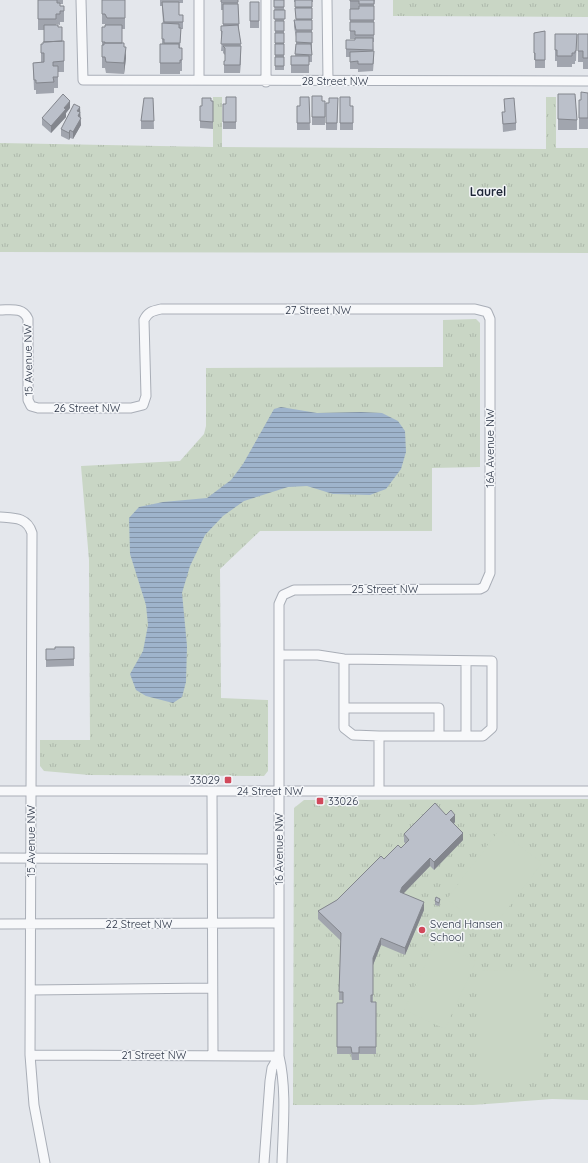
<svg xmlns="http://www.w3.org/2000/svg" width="588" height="1163" viewBox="0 0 588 1163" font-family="Quicksand,sans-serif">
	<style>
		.park { fill: url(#park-tufts) }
		.pitch { fill: #c9d6c5 }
		.water { fill: url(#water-rules) }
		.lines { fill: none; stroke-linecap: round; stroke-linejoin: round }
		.minor-casing { stroke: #a9aeb7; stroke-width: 11 }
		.minor { stroke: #f7f8fa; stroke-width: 9 }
		.wall { fill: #a1a5ae }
		.shaded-wall { fill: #83868d }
		.building { fill: #bbc0ca; stroke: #83868d }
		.poi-dot { fill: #d1495b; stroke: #f4f6f9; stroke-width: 1.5 }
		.labels { text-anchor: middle; stroke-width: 3; stroke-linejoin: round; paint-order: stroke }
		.street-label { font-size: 11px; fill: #2b3445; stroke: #f4f6f9 }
		.poi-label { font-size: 11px; fill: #2b3445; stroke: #f4f6f9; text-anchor: start }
		.neighbourhood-label { font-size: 12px; font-weight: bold; fill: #1d2536; stroke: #f4f6f9 }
	</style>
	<defs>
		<pattern id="park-tufts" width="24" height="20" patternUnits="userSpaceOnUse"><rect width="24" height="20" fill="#c9d6c5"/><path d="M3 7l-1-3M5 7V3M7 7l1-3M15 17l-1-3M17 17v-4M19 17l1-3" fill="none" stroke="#adb8ab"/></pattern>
		<pattern id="water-rules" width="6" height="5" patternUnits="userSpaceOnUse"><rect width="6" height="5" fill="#9fb4cc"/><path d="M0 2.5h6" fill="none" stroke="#8293a7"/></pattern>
	</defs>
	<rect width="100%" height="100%" fill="#e4e7ec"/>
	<path class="park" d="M393,0H588V17L393,16Z
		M213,97H222V147L546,149V97H556V148H588V253L0,252V143L213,147Z
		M476,319L480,323V467L432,468V531H260L220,569L221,698L268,700V771L264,776L89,775L44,771L40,766V740H90L89,560L81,466L180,461L204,434L206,426V368L443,367V320Z
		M588,799V1100L552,1099L473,1105H293L294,808L304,800Z"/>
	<path class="pitch" d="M499,830L542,863L490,932L447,899Z
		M436,942L476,961L445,1029L404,1010Z
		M480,970L544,971V1082H480Z"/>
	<path class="water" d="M281,407L317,413L361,412L382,413L398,421L405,431L406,452L401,469L386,489L370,495L333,494L307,486L288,487L244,501L223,516L205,535L190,566L182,593L187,646L186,682L182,697L173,703L146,696L136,690L130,674L143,651L148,625L146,605L130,554L129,518L139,507L163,502L207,498L231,480L243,464L274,409Z"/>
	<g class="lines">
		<defs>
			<path id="minor" d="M81,0L83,80L588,81
				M327,0L328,81
				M199,80V0
				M266,82V0
				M0,310C11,310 23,307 28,319V400L31,406L38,408H131L143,405L146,396L144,320C148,312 152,311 161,309H475L487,312L490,319V573L484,587L480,589L294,590L283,595L279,604V1056C287,1090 283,1128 282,1163
				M0,517C14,518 27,517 32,533L30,1055L34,1105L45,1163
				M279,655H318L344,659L492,661V728L483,736H379V791
				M344,659V728L353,735L379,736
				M466,661V736
				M344,708H439V736
				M0,791H588
				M212,791L213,1055
				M0,858L212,859
				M0,924L279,923
				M31,990L212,988
				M30,1055L279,1056
				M264,1163L270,1081L272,1068L279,1056"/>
		</defs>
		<use href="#minor" class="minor-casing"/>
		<use href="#minor" class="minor"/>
	</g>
	<path class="wall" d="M38,0H63V4H60V6H64V22H60V25L56,24L58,27L62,41H64V72H58V88H54V93L36,94V90H34L33,63L41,62V44H43L44,42V30H38Z
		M102,0H125V29H122V43L126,58L124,74L106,73L105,68H102V27H105V24H102Z
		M160,0H183V3H179V15L183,22V29H181L180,48H182V71H180V74H160V44H162V23H163L162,6H160Z
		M221,0H238L239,24V31L241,46L240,73H224V61H225V55L223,53V51H221L222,39H221V26H223V10H221Z
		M274,0H284V70H275V23Z
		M294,0H313V2H312V62H309V73H291V56H295L296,44V37L294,27V20H296L295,2H294Z
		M350,0H375L374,6V42H373L374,59L373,71L358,72V69H350V57H346V40H355V39H350Z
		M250,2H259V28H250Z
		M545,31V68H535V60H534V33Z
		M555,34H577L576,61H575V64H572V67H557V61H555Z
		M578,34H588V69H583V62H578Z
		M588,93V129H579V100H581Z
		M558,94L577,120V130H558Z
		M312,96L322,101H325V125H312Z
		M236,97V129H223V104H226Z
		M309,97L310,130H297V106H300Z
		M340,97L350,106H353V130H340Z
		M153,98L154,129H141V121Z
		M338,98L337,130H326V103H329Z
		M504,99L516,123V130L503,132L502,112H505Z
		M211,101H213V129L200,128V106H202Z
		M70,108L66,113V117L51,133L42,125V118Z
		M80,118L81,125L73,139L70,138L69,140L61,136V129Z
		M74,647V666L46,667V649H55Z
		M446,815L455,822L454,824L463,840L434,870L430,866L403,894L424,910L405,955L381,945L373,965V1002H376V1054H359V1060H352L351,1054H337V1003H343V1000H339L341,941L318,919V911L337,900L384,859L401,848L406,844L404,842V834Z
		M435,901L440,903L439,906L435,905Z"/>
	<path class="shaded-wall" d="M241,46V53L240,73V65Z
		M126,47V58L124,74V63Z
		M70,101V108L66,113V117L51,133V126L64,108Z
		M80,107L81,125L73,139V132L77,111Z
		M70,130V138L69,140V133Z
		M455,815V822L450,827V820Z
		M463,833V840L434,870V862Z
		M430,858V866L402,895L400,892L402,887Z
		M424,902V910L405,955V948Z
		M381,938V945L373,965V1002V958Z"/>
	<path class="building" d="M38,0H57V3H60V6H64V11H60V14H56V19H38Z
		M102,0H125V18H107L105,14H102Z
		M221,0H238V2H221Z
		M274,0H284V7H274Z
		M295,0H312V7H295Z
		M350,0H374V4H359V1H350Z
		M162,2H179V15H183V22H164Z
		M250,2H259V21H250Z
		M223,4H238L239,24H223Z
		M359,6H374V20H350V9H359Z
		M295,8H312V19H296Z
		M274,10H285V19H274Z
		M294,20H312V30H296Z
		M275,21H284V31H275Z
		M350,22H374V35H355V31H350Z
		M162,23L179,24V28H181L180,43H164V39H162Z
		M44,25H58V27H62V41L44,42Z
		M105,25H122V43H105V42H102V27H105Z
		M238,25L241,44H221L222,31H221V26Z
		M545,31V60H535V53H534V33Z
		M296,32H312V43L296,42Z
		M275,33H284V43H275Z
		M555,34H577L576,51H575V53H572V56H557V50H555Z
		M578,34H588V58H583V51H578Z
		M355,38H373V50L346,49V40H355Z
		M64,41V61L53,62V66H58V77H53L54,82L36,83V80H34L33,63L44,62V53H41V44H43V42Z
		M104,43H124V47H126L124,63L106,62L105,57H102V45H104Z
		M160,44H179V48H182V60H180V63H160Z
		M275,44H284V55H275Z
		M296,44H311L312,55L295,54Z
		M223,46H241L240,65H224V61H225V48Z
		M374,51L373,64H358V61L350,62V52Z
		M291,56H309V65H291Z
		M275,57H284V66H275Z
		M581,92L588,93V118H579V100H581Z
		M63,94L70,101L64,108L66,109L51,126L42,118Z
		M558,94H575L577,120L558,119Z
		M312,96H322V101H325V117H312Z
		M226,97H236V122H223V104H226Z
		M300,97H309L310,123H297V106H300Z
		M340,97H350V106H353V123H340Z
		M144,98H153L154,121H141Z
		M202,98H211V101H213V122L200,121V106H202Z
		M329,98H338L337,123H326V103H329Z
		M514,98L516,123L503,124L502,112H505L504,99Z
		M74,104L80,107L77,111L80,112L78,116L81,118L73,132L70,130L69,133L61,129Z
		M55,647H74V659L46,660V649H55Z
		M435,803L446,815L451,810L455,815L450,820L463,833L434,862L430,858L402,887L400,892L424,902L405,948L381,938L373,958V995H371V1002H376V1047H359V1053H352L351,1047H337V1003H343V992H339L341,933L318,911L337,900L381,856L384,859L398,845L401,848L409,840L404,834Z
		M436,897L440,899L439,903L435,901Z"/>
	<g class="poi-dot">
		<rect x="224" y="776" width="8" height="8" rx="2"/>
		<rect x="316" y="797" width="8" height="8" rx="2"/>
		<circle cx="422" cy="930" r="4"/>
	</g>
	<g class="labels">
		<g class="street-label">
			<text x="335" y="85">28 Street NW</text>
			<text x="318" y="314">27 Street NW</text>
			<text transform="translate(28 360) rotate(-91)" y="4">15 Avenue NW</text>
			<text x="87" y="412">26 Street NW</text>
			<text transform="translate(490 448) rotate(-90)" y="4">16A Avenue NW</text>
			<text x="385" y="593">25 Street NW</text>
			<text x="270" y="795">24 Street NW</text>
			<text transform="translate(31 841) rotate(-90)" y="4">15 Avenue NW</text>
			<text transform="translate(279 849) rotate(-90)" y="4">16 Avenue NW</text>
			<text x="139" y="928">22 Street NW</text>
			<text x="154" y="1059">21 Street NW</text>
		</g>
		<g class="poi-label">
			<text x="220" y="784" text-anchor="end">33029</text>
			<text x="328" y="805">33026</text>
			<text x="430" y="928">Svend Hansen<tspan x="430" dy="13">School</tspan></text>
		</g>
		<g class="neighbourhood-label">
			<text x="488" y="196">Laurel</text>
		</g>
	</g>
</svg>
